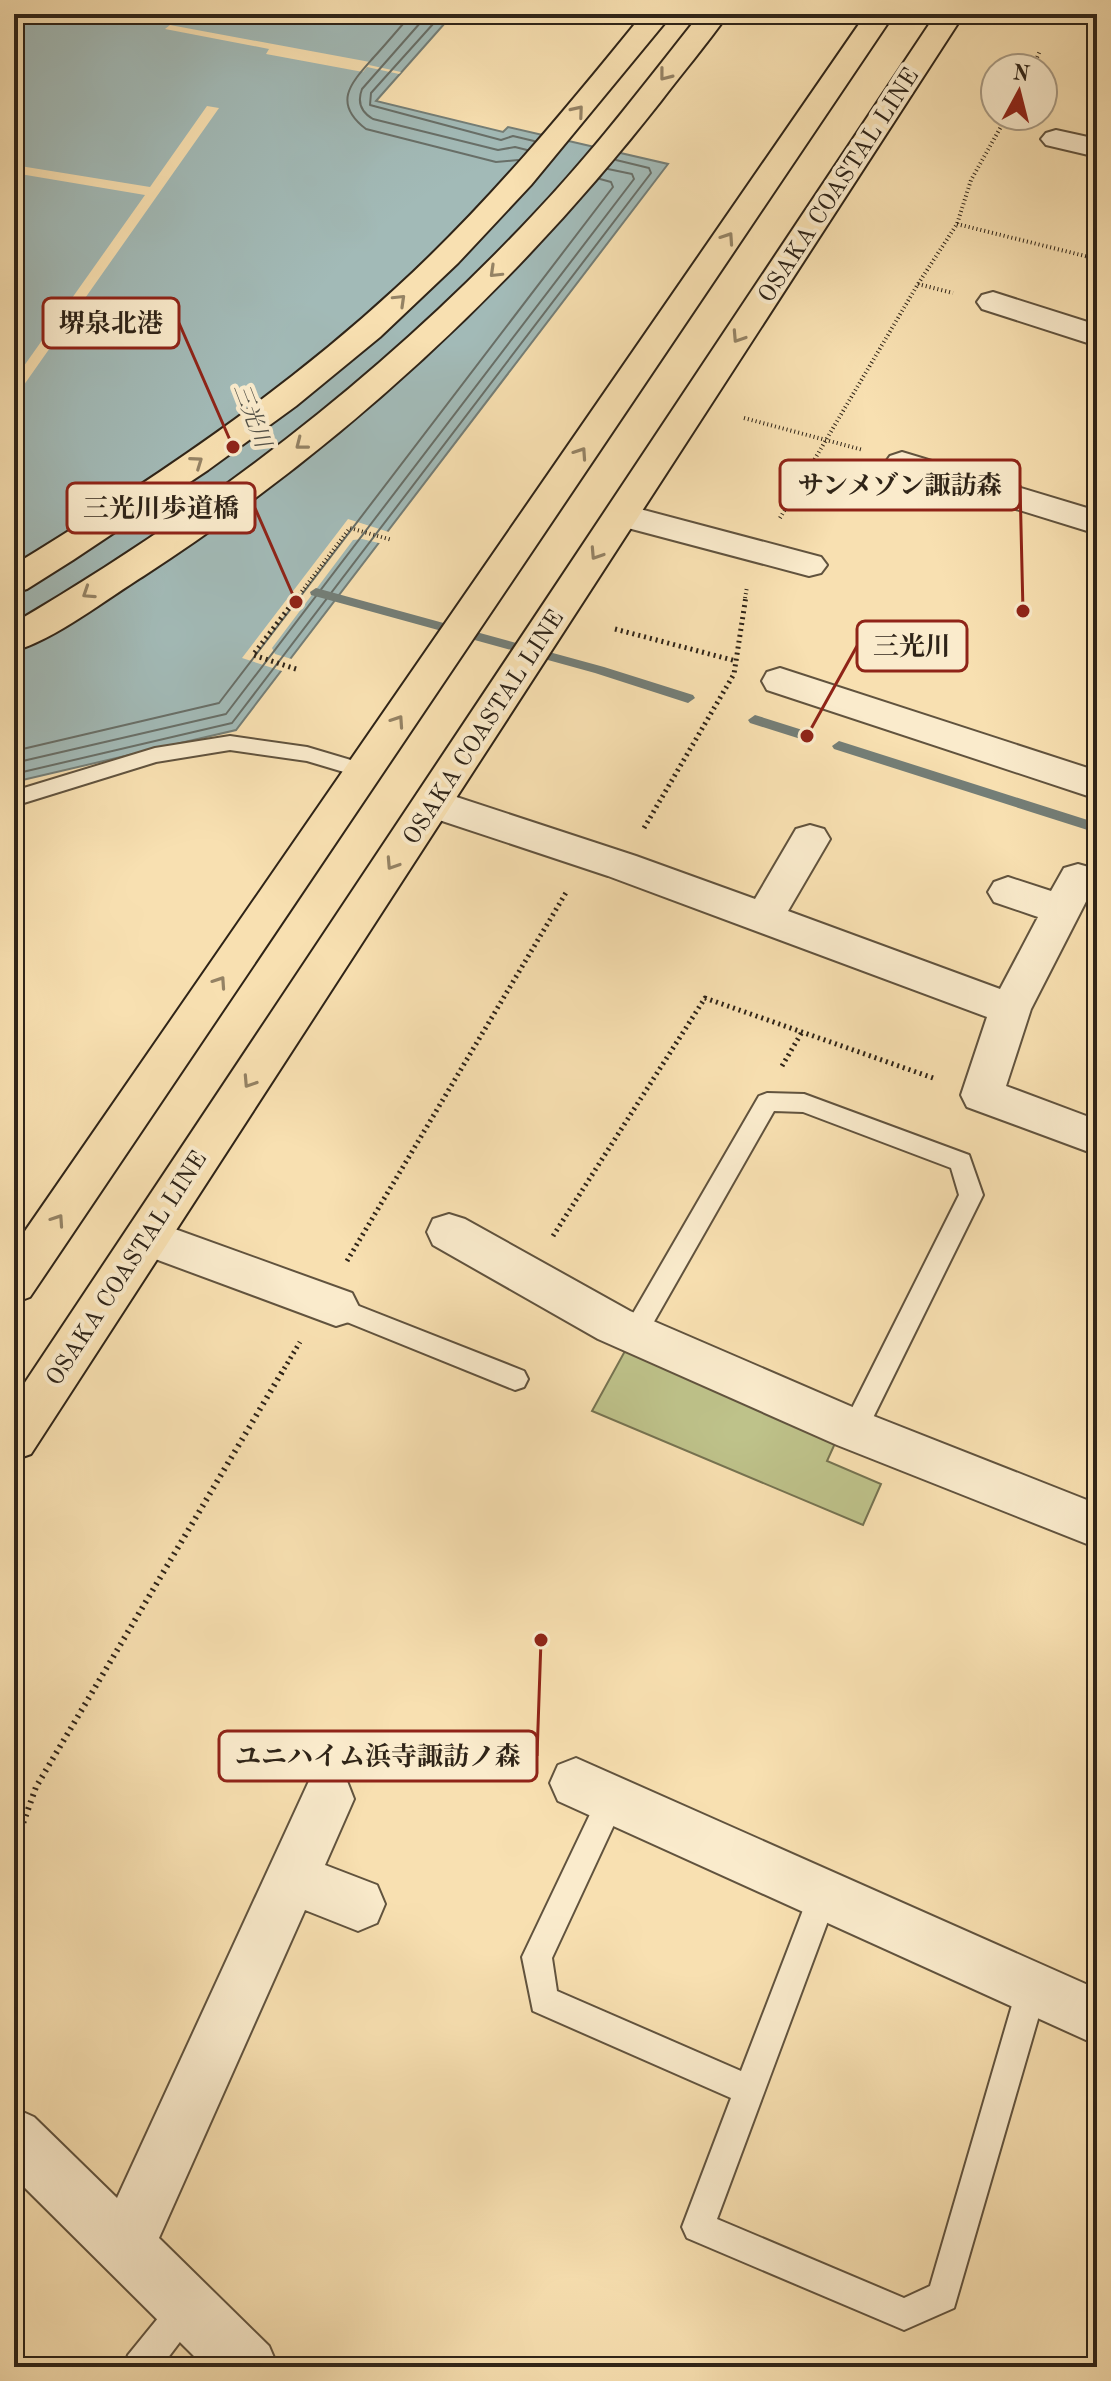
<svg xmlns="http://www.w3.org/2000/svg" width="1111" height="2381" viewBox="0 0 1111 2381" font-family="'Old Standard TT','Noto Serif JP',serif">
	<style>
		.green { fill: #bec28a; stroke: #767351; stroke-width: 2 }
		.water { fill: #a2bab7; stroke: #747e77; stroke-width: 2 }
		.pier { fill: #f8e0b1 }
		.lines { fill: none; stroke-linecap: round; stroke-linejoin: round }
		.shore { stroke: #686f68; stroke-width: 2 }
		.stream { fill: #747e77; fill-rule: evenodd }
		.service-casing { stroke: #61533e; stroke-width: 4 }
		.minor-casing { stroke: #61533e; stroke-width: 4 }
		.primary-casing { stroke: #2f2418; stroke-width: 4 }
		.motorway-casing { stroke: #2f2418; stroke-width: 4 }
		.path-far2 { stroke: #2f2418; stroke-width: 4; stroke-dasharray: 1 3; stroke-linecap: butt }
		.path-far1 { stroke: #2f2418; stroke-width: 5; stroke-dasharray: 2 4; stroke-linecap: butt }
		.path { stroke: #2f2418; stroke-width: 6; stroke-dasharray: 2 5; stroke-linecap: butt }
		.service { fill: #faebcc; fill-rule: evenodd }
		.minor { fill: #faebcc; fill-rule: evenodd }
		.primary { fill: #f8e0b1; fill-rule: evenodd }
		.motorway { fill: #f8e0b1; fill-rule: evenodd }
		.oneway { stroke: #948264 }
		.labels { text-anchor: middle; stroke-width: 8; stroke-linejoin: round; paint-order: stroke }
		.far-water-label { font-size: 22px; font-style: italic; fill: #525148; stroke: #faebcc }
		.street-label { font-size: 24px; fill: #2f2418; stroke: #faebcc }
		.leader { fill: none; stroke: #8f2418; stroke-width: 3 }
		.callout-dot { fill: #8f2418; stroke: #faebcc; stroke-width: 3 }
		.callout { fill: #faebcc; stroke: #8f2418; stroke-width: 3 }
		.callout-label { font-size: 26px; text-anchor: middle; font-weight: bold; fill: #2f2418 }
	</style>
	<rect width="100%" height="100%" fill="#f8e0b1"/>
	<filter id="stains"><feTurbulence type="fractalNoise" baseFrequency=".0025" numOctaves="4"/><feColorMatrix values="0 0 0 0 .2 0 0 0 0 .09 0 0 0 0 .02 0 0 0 .5 -.17"/></filter>
	<radialGradient id="worn" r=".72"><stop offset=".6" stop-color="#630" stop-opacity="0"/><stop offset="1" stop-color="#630" stop-opacity=".3"/></radialGradient>
	<path class="green" d="M625,1351L837,1439L827,1461L881,1484L863,1525L592,1411Z"/>
	<path class="water" d="M14,14H453L376,101L503,132L508,127L668,164L236,730L14,782Z"/>
	<path class="pier" d="M170,25L370,62L369,65L401,72L399,74L367,67L363,72L266,54L269,49L165,29Z
		M207,106L219,108L14,399V380L145,195L14,173V165L150,187Z
		M348,519L392,533L383,544L362,539L353,540L272,648L275,654L295,660L285,672L242,658Z"/>
	<g class="lines">
		<path class="shore" d="M412,14C399,28 387,43 374,57C352,82 331,102 366,129L496,162L518,160
			M428,14L362,89C357,102 361,112 373,119L498,150L515,147L527,150
			M442,14L371,93L370,105L501,140L513,136L534,141
			M14,751L219,703L613,187L611,182L600,179
			M14,763L226,714L634,179L632,174L608,169
			M14,774L232,723L651,173L649,168L616,160"/>
		<path class="stream" d="M316,588L604,667L693,695L695,698L688,703L595,673L311,595L310,592Z
			M755,715L812,733L814,736L807,741L750,723L748,720Z
			M839,741L1097,823V833L834,749L832,746Z"/>
		<defs>
			<path id="service" d="M230,736L307,747L371,766L374,771L371,776L364,778L307,761L230,750L156,762L14,806V791L155,748Z
				M767,1093L804,1094L969,1155L983,1195L863,1438L854,1441L845,1438L841,1430L959,1195L951,1168L803,1112L774,1111L643,1341L634,1345L625,1341L621,1334L759,1096Z
				M336,1297L524,1371L528,1379L524,1387L515,1390L327,1314L324,1307L327,1300Z
				M612,1785L622,1789L626,1799L552,1958L557,1991L741,2071L813,1884L823,1880L833,1884L838,1894L717,2219L904,2298L930,2286L1017,1988L1021,1977L1032,1973L1043,1977L1047,1988L954,2308L904,2330L687,2238L682,2227L731,2098L533,2011L522,1957L602,1789Z
				M187,2291L198,2296L203,2307L198,2318L161,2367H124L128,2355L176,2296Z"/>
			<path id="minor" d="M1056,130L1097,139V157L1046,145L1041,139L1046,133Z
				M993,292L1097,325V346L982,309L977,302L982,295Z
				M902,452L1097,511V534L890,470L885,463L890,456Z
				M621,504L821,557L827,565L821,573L809,576L609,523L604,515L609,507Z
				M780,668L1097,771V799L767,690L762,681L767,672Z
				M432,789L636,856L755,899L796,829L810,825L824,829L830,839L788,911L1000,989L1038,917L994,902L988,892L994,882L1008,877L1051,891L1064,868L1078,864L1092,868L1097,880L1031,1009L1006,1086L1097,1120V1155L967,1107L961,1095L987,1017L608,876L418,813L413,803L418,793Z
				M449,1214L465,1219L630,1311L871,1415L1097,1504V1548L837,1445L598,1339L433,1245L427,1232L433,1219Z
				M147,1219L352,1293L359,1307L352,1321L336,1326L131,1250L125,1237L131,1224Z
				M576,1758L1097,1989V2045L558,1801L550,1783L558,1765Z
				M328,1774L347,1781L354,1799L325,1865L377,1885L385,1904L377,1923L358,1931L305,1910L159,2238L269,2346L278,2367H205L14,2177V2108L34,2117L117,2198L309,1781Z"/>
			<path id="primary" d="M866,14H894L30,1297L14,1303V1247Z
				M936,14H964L31,1454L14,1460V1399Z"/>
			<path id="motorway" d="M643,14H672L531,185L458,263L380,337L296,406L208,470L73,560L27,589L14,593V565C148,483 280,395 396,288C487,205 566,109 643,14Z
				M700,14H728C707,44 683,72 661,101C517,285 342,447 145,575C108,598 54,640 14,651V623C205,511 381,377 533,215C593,152 646,82 700,14Z"/>
		</defs>
		<use href="#service" class="service-casing"/>
		<use href="#minor" class="minor-casing"/>
		<use href="#primary" class="primary-casing"/>
		<use href="#motorway" class="motorway-casing"/>
		<path class="path-far2" d="M1032,68L1040,51
			M957,224L1097,259
			M918,284L953,293
			M744,418L863,450
			M780,518L918,284L957,224L971,180L1007,116
			M297,598L350,528L392,540
			M745,598L747,587"/>
		<path class="path-far1" d="M615,629L736,661
			M296,669L253,655L298,596
			M644,828L734,674L746,596
			M782,1066L802,1032
			M553,1236L705,998L936,1079
			M347,1261L567,891
			M281,1374L300,1342"/>
		<path class="path" d="M14,1849L36,1787L282,1372"/>
		<use href="#service" class="service"/>
		<use href="#minor" class="minor"/>
		<use href="#primary" class="primary"/>
		<use href="#motorway" class="motorway"/>
	</g>
	<defs><path id="oneway-chevron" d="M-2-3.5L2.5 0L-2 3.5" fill="none" stroke-width="1.6" stroke-linecap="round" stroke-linejoin="round" transform="scale(2)"/></defs>
	<g class="oneway">
		<use href="#oneway-chevron" transform="translate(665 75) rotate(128)"/>
		<use href="#oneway-chevron" transform="translate(578 111) rotate(-50)"/>
		<use href="#oneway-chevron" transform="translate(728 238) rotate(-56)"/>
		<use href="#oneway-chevron" transform="translate(495 272) rotate(136)"/>
		<use href="#oneway-chevron" transform="translate(400 300) rotate(-44)"/>
		<use href="#oneway-chevron" transform="translate(738 337) rotate(123)"/>
		<use href="#oneway-chevron" transform="translate(301 444) rotate(142)"/>
		<use href="#oneway-chevron" transform="translate(581 453) rotate(-56)"/>
		<use href="#oneway-chevron" transform="translate(197 462) rotate(-35)"/>
		<use href="#oneway-chevron" transform="translate(596 554) rotate(123)"/>
		<use href="#oneway-chevron" transform="translate(88 593) rotate(147)"/>
		<use href="#oneway-chevron" transform="translate(398 721) rotate(-56)"/>
		<use href="#oneway-chevron" transform="translate(392 864) rotate(123)"/>
		<use href="#oneway-chevron" transform="translate(220 982) rotate(-56)"/>
		<use href="#oneway-chevron" transform="translate(249 1082) rotate(123)"/>
		<use href="#oneway-chevron" transform="translate(58 1220) rotate(-56)"/>
	</g>
	<g class="labels">
		<g class="far-water-label">
			<text transform="translate(253 415) rotate(69)" y="8">三光川</text>
		</g>
		<g class="street-label">
			<text transform="translate(838 185) rotate(-57)" y="8">OSAKA COASTAL LINE</text>
			<text transform="translate(483 727) rotate(-57)" y="8">OSAKA COASTAL LINE</text>
			<text transform="translate(126 1268) rotate(-57)" y="8">OSAKA COASTAL LINE</text>
		</g>
	</g>
	<path class="leader" d="M233 447L179 323M1023 611L1020 485M296 602L255 508M807 736L857 646M541 1640L537 1756"/>
	<g class="callout-dot">
		<circle cx="233" cy="447" r="8"/>
		<circle cx="1023" cy="611" r="8"/>
		<circle cx="296" cy="602" r="8"/>
		<circle cx="807" cy="736" r="8"/>
		<circle cx="541" cy="1640" r="8"/>
	</g>
	<g class="callout">
		<rect x="43" y="298" width="136" height="50" rx="8"/>
		<rect x="780" y="460" width="240" height="50" rx="8"/>
		<rect x="67" y="483" width="188" height="50" rx="8"/>
		<rect x="857" y="621" width="110" height="50" rx="8"/>
		<rect x="219" y="1731" width="318" height="50" rx="8"/>
	</g>
	<g class="callout-label">
		<text x="111" y="332">堺泉北港</text>
		<text x="900" y="494">サンメゾン諏訪森</text>
		<text x="161" y="517">三光川歩道橋</text>
		<text x="912" y="655">三光川</text>
		<text x="378" y="1765">ユニハイム浜寺諏訪ノ森</text>
	</g>
	<rect width="1111" height="2381" fill="none" stroke="#f8e0b1" stroke-width="48"/>
	<rect x="16" y="16" width="1079" height="2349" fill="none" stroke="#2f2418" stroke-width="4"/>
	<rect x="24" y="24" width="1063" height="2333" fill="none" stroke="#2f2418" stroke-width="2"/>
	<g transform="translate(1019 92) rotate(7)"><circle r="38" fill="#faebcc" stroke="#a99b84" stroke-width="2"/>
	<path d="M0-6L14 30L0 20L-14 30Z" fill="#8f2418"/>
	<text y="-12" font-size="22" font-weight="bold" text-anchor="middle" fill="#2f2418">N</text>
	</g>
	<rect width="100%" height="100%" filter="url(#stains)"/>
	<rect width="100%" height="100%" fill="url(#worn)"/>
</svg>
